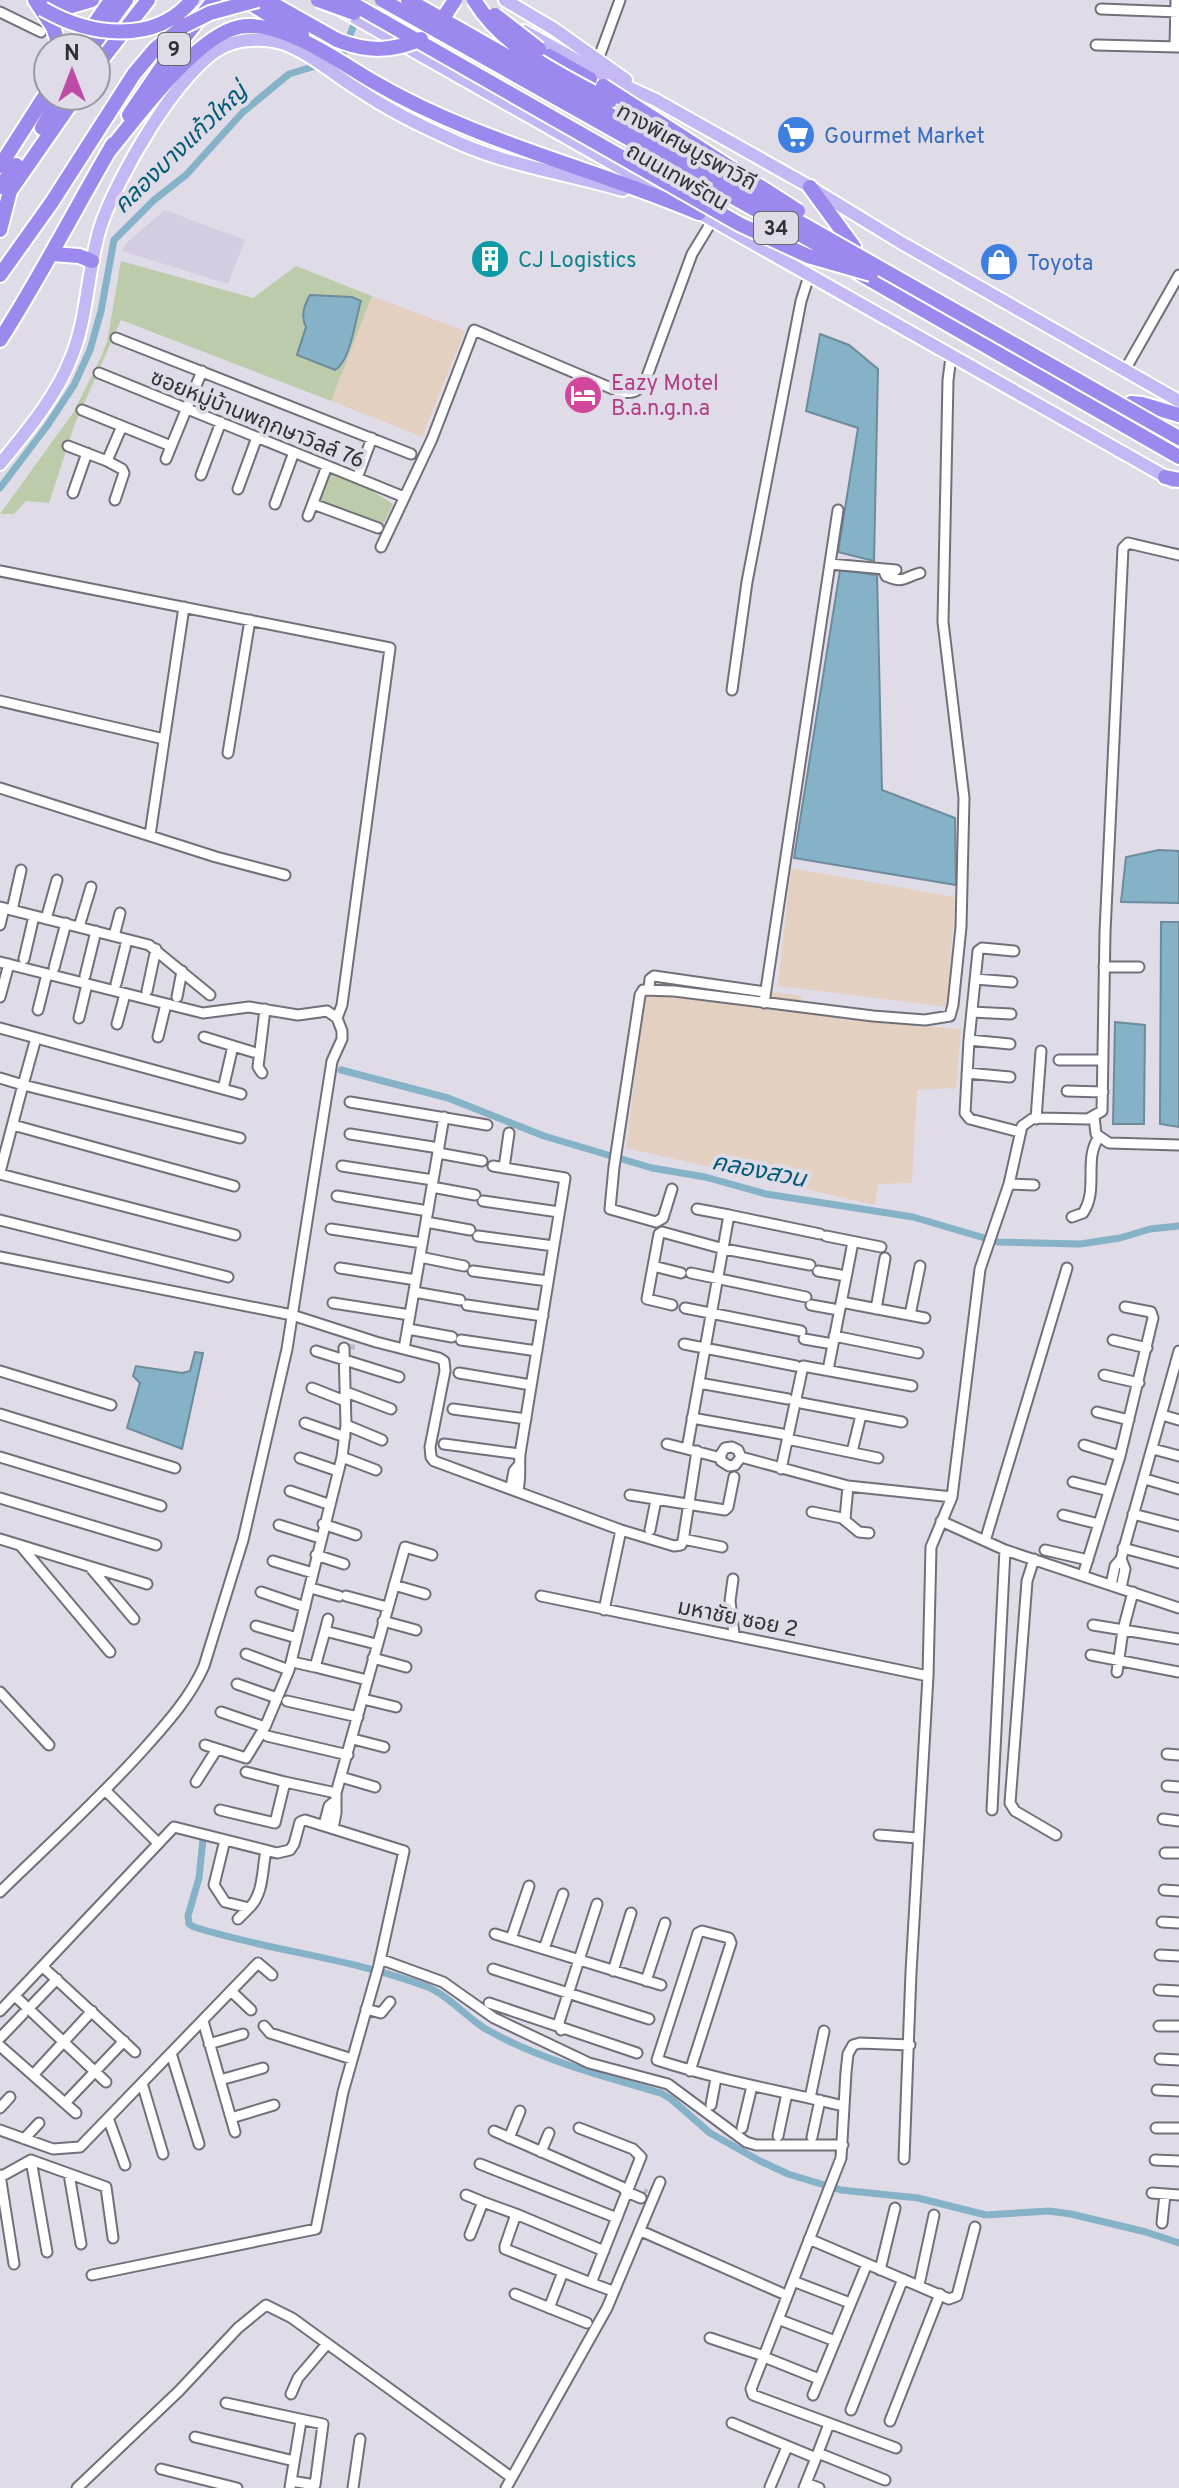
<svg xmlns="http://www.w3.org/2000/svg" width="1179" height="2488" viewBox="0 0 1179 2488" font-family="Overpass,'Noto Sans Thai',sans-serif">
	<style>
		.built { fill: #d2cde0 }
		.industrial { fill: #e4d0c1 }
		.green { fill: #bccba9; fill-rule: evenodd }
		.water { fill: #85b2c7; stroke: #6c8b9b; stroke-width: 2 }
		.lines { fill: none; stroke-linecap: round; stroke-linejoin: round }
		.canal { stroke: #85b2c7; stroke-width: 7 }
		.minor-tunnel { stroke: #bcbac4; stroke-width: 9; stroke-dasharray: 9 4.5; stroke-linecap: butt }
		.minor-casing { stroke: #726f7a; stroke-width: 13 }
		.major-casing { stroke: #fff; stroke-width: 16 }
		.highway-casing { stroke: #fff; stroke-width: 18 }
		.minor { stroke: #fff; stroke-width: 9 }
		.major { stroke: #c3b8f4; stroke-width: 12 }
		.highway { stroke: #9b89ed; stroke-width: 14 }
		.highway-bridge-casing { stroke: #fff; stroke-width: 18; stroke-linecap: butt }
		.highway-bridge { stroke: #9b89ed; stroke-width: 14 }
		.labels { text-anchor: middle; stroke-width: 8; stroke-linejoin: round; paint-order: stroke }
		.shield { fill: #dfdce8; stroke: #65646b; stroke-width: 2 }
		.shield-label { font-size: 20px; font-weight: bold; fill: #313035 }
		.shop-label { font-size: 22px; fill: #366cbe; stroke: #dfdce8; text-anchor: start }
		.street-label { font-size: 22px; fill: #313035; stroke: #dfdce8 }
		.culture-label { font-size: 22px; fill: #0d838f; stroke: #dfdce8; text-anchor: start }
		.hotel-label { font-size: 22px; fill: #b23c85; stroke: #dfdce8; text-anchor: start }
		.water-label { font-size: 24px; font-style: italic; fill: #005b78; stroke: #dfdce8 }
	</style>
	<rect width="100%" height="100%" fill="#dfdce8"/>
	<path class="built" d="M165,210L245,240L228,284L122,251L125,244Z"/>
	<path class="industrial" d="M372,296L465,331L422,437L331,401Z
		M791,868L955,897L947,1007L778,986Z
		M648,974L801,996V1003L842,1008V1019L961,1029L956,1088L917,1090L912,1183L878,1184L875,1205L626,1148Z"/>
	<path class="green" d="M121,261L253,298L296,266L372,296L331,401L121,320L74,426L49,503L26,501L14,514H0L73,413L101,357L107,342ZM304,305L351,335V344L297,355L306,327L302,320Z
		M330,471L358,482L393,504L382,527L319,500Z"/>
	<path class="water" d="M310,295L352,297L361,301C355,320 351,360 335,370L297,355L306,327C300,316 304,305 310,295Z
		M820,334L849,345L878,369L874,561L838,552L858,428L806,411Z
		M840,570L877,575L882,790L955,818L956,885L794,858Z
		M1159,850L1179,851V903L1121,902L1126,857Z
		M1161,922H1179V1127L1160,1124Z
		M1115,1022L1145,1025L1144,1124H1113Z
		M195,1352L203,1353L182,1449L127,1428L140,1383L133,1376L136,1366L182,1373L190,1371Z"/>
	<g class="lines">
		<path class="canal" d="M337,57L343,54L363,0
			M0,488L47,426L74,385L90,350L101,311L114,240L154,200L186,175L243,112L289,74L322,64
			M341,1070L448,1098L544,1136L652,1168L705,1177L766,1194L913,1217L998,1242L1080,1244L1120,1238L1150,1229L1179,1226
			M203,1839L199,1878L188,1916L189,1924L194,1927C270,1951 350,1958 425,1986C447,1994 464,2015 484,2028C538,2059 601,2076 661,2093L671,2099L710,2133L760,2161L788,2174L841,2190L918,2198L986,2215L1049,2211L1071,2214L1146,2232L1179,2243"/>
		<path class="minor-tunnel" d="M350,1349L351,1344
			M643,2192L646,2194"/>
		<defs>
			<path id="minor" d="M1101,9L1179,12
				M0,12L41,32
				M1096,45L1179,47
				M1175,47L1176,0
				M598,60L620,0
				M116,338L411,454
				M1125,370L1179,275
				M99,373L404,497
				M82,410L171,446
				M68,446L107,461
				M166,459L202,371
				M201,475L221,422
				M357,478L372,438
				M238,489L257,437
				M73,493L87,453
				M115,500L124,473L122,469L107,461L122,426
				M275,504L294,452
				M313,504L378,528
				M308,516L327,466
				M381,547L432,439L474,330L620,392C635,394 639,391 646,379L692,254L712,221
				M830,564L896,570
				M883,569L886,576C905,584 904,577 920,573
				M0,571L390,648L342,1005L337,1018
				M732,690L747,582L801,301L809,276
				M0,701L164,739
				M228,753L250,620
				M0,788L216,857L285,875
				M150,835L184,607
				M0,907L149,945L210,995
				M12,910L21,870
				M46,919L57,880
				M0,925L4,908
				M79,927L91,887
				M114,936L120,913
				M1014,951L982,948L978,951L969,1040L965,1113L970,1119L1020,1132
				M24,959L34,916
				M0,962L203,1013L249,1007L298,1015L327,1011L337,1018L342,1031V1039L332,1061L287,1349L243,1540L204,1666C190,1698 166,1724 143,1750C98,1800 48,1845 0,1892
				M1104,967H1139
				M54,968L66,923
				M85,976L96,931
				M975,979L1012,982
				M116,984L127,940
				M649,988L650,979L654,976L765,992
				M147,991L156,949
				M0,997L9,964
				M177,997L182,971
				M764,1003L838,510
				M38,1010L47,974
				M972,1012L1011,1014
				M79,1018L87,984
				M117,1024L125,994
				M0,1028L241,1094
				M158,1037L166,1004
				M204,1037L253,1052
				M969,1040L1010,1044
				M1059,1060H1103
				M262,1073L258,1067L265,1009
				M967,1073L1010,1077
				M0,1078L23,1085L36,1038
				M223,1089L233,1046
				M1067,1091L1103,1092
				M350,1102L487,1125
				M1094,1117L1096,1134L1109,1143L1179,1145
				M1036,1119L1041,1051
				M13,1125L234,1186
				M350,1134L439,1148
				M438,1153L482,1161
				M342,1166L433,1180
				M493,1166L565,1178L520,1454C519,1467 521,1477 518,1490
				M504,1168L509,1133
				M0,1172L23,1085L240,1138
				M0,1174L235,1235
				M1009,1184L1034,1185
				M432,1187L475,1195
				M672,1189L663,1218L656,1222L610,1209L614,1167L640,995L643,990L674,991L873,1016L925,1020L950,1016L953,1005L961,927L964,798L943,622L948,380L951,357
				M337,1196L428,1211
				M483,1201L559,1212
				M697,1209L729,1215L687,1449L721,1458
				M729,1215L820,1234
				M1072,1217L1083,1213C1099,1190 1083,1159 1099,1137
				M0,1220L228,1277
				M426,1222L470,1230
				M331,1229L422,1243
				M478,1236L554,1246
				M826,1236L881,1247
				M0,1257L292,1315L376,1342L439,1358L444,1361L445,1371L430,1447L431,1457L434,1461L621,1530L674,1546L681,1545L683,1541L697,1451
				M420,1257L464,1266
				M653,1266L681,1273
				M340,1268L416,1280
				M473,1271L548,1281
				M818,1271L846,1276
				M691,1273L806,1297
				M414,1292L460,1300
				M841,1302L925,1318
				M333,1303L410,1315
				M467,1305L543,1316
				M672,1305L647,1299L659,1234L662,1232L724,1249L810,1265
				M811,1305L839,1310
				M685,1308L801,1331
				M876,1309L885,1258
				M910,1315L920,1266
				M408,1329L452,1337
				M834,1336L918,1353
				M804,1339L833,1344
				M461,1340L537,1351
				M1113,1340L1147,1348
				M684,1344L796,1366
				M404,1349L444,1117
				M316,1351L399,1377
				M828,1370L853,1242
				M0,1371L111,1405
				M459,1373L531,1385
				M1104,1375L1139,1383
				M699,1383L788,1399
				M312,1388L345,1401
				M346,1392L391,1409
				M801,1403L902,1422
				M453,1409L526,1419
				M1097,1412L1129,1420
				M0,1414L175,1468
				M1162,1415L1179,1420
				M692,1418L782,1434
				M305,1423L345,1437
				M346,1425L382,1440
				M787,1439L878,1458
				M444,1444L520,1454
				M667,1444L687,1449
				M1084,1445L1120,1456
				M1153,1449L1179,1456
				M852,1452L861,1415
				M0,1457L161,1506
				M342,1457L376,1470
				M741,1457L735,1465L729,1466L721,1461V1454L725,1448L732,1447L738,1450L741,1457L848,1486L952,1497
				M300,1458L338,1471
				M781,1469L803,1366L912,1386
				M1145,1479L1179,1489
				M1073,1482L1109,1491
				M511,1487L514,1471L519,1465
				M290,1491L328,1504
				M630,1495L725,1510L728,1507L734,1477
				M0,1498L156,1545
				M812,1512L842,1518L859,1532L869,1533
				M1133,1514L1179,1526
				M1063,1515L1099,1524
				M845,1519L848,1486
				M941,1521L1005,1550L1179,1608
				M323,1524L356,1535
				M279,1525L320,1538
				M650,1530L656,1500
				M0,1539L147,1584
				M683,1539L722,1547
				M985,1541L1067,1268
				M20,1545L110,1652
				M1123,1548L1179,1563
				M1045,1550L1088,1560
				M316,1555L344,1564
				M1034,1559L1027,1581L1010,1803L1015,1811L1056,1835
				M1121,1559L1179,1351
				M273,1561L313,1573
				M90,1567L134,1619
				M1083,1575L1120,1456L1153,1318L1151,1312L1125,1307
				M733,1579L730,1601L734,1634
				M394,1585L425,1594
				M1111,1585L1115,1566L1121,1559L1125,1569L1121,1588
				M311,1588L339,1596
				M261,1592L305,1607
				M346,1596L387,1607
				M541,1596L928,1676
				M604,1610L621,1530
				M383,1621L416,1630
				M1093,1625L1179,1639
				M256,1626L297,1638
				M325,1631L328,1619
				M246,1654L289,1670
				M1091,1655L1179,1672
				M373,1658L406,1667
				M297,1663L315,1667
				M1117,1672L1123,1630L1133,1592
				M367,1680L315,1667L325,1631L376,1644
				M237,1684L277,1698
				M0,1692L49,1745
				M363,1699L396,1707
				M287,1701L358,1717
				M221,1712L265,1727
				M267,1736L348,1755
				M353,1739L384,1747
				M205,1745L246,1758L265,1727L289,1670L342,1457L346,1425L344,1348
				M1167,1754L1179,1755
				M246,1772L285,1782
				M341,1777L375,1787
				M196,1782L217,1749
				M1167,1786L1179,1787
				M106,1791L158,1843
				M220,1810L275,1823L285,1782L336,1793L405,1547L432,1555
				M992,1810L1005,1550
				M1163,1819L1179,1821
				M324,1825L329,1806L335,1801
				M333,1828L336,1813V1793
				M879,1835L918,1838
				M225,1840L214,1885L225,1902L249,1908C264,1894 262,1869 266,1851
				M1165,1853H1179
				M1164,1890L1179,1891
				M238,1919L249,1908
				M1162,1922L1179,1923
				M495,1934L661,1985
				M511,1939L529,1886
				M544,1949L563,1894
				M1160,1955L1179,1956
				M380,1959L443,1982L494,2018L589,2063L668,2084L746,2142L756,2145H843
				M43,1967L135,2052
				M493,1969L649,2019
				M613,1971L631,1913
				M646,1981L665,1923
				M1159,1990L1179,1991
				M231,1991L251,2010
				M15,1996L106,2082
				M489,2003L637,2053
				M33,2004L57,1979
				M366,2009L381,2013L390,2002
				M0,2011L174,1827L277,1853L290,1850L294,1844L300,1822L305,1820L404,1851L379,1965L343,2092L316,2229L92,2275
				M203,2021L235,2132
				M264,2026L270,2033L352,2059
				M1159,2026H1179
				M561,2030L559,2022L597,1904
				M0,2038L23,2014
				M209,2044L243,2034
				M0,2046L76,2113
				M171,2053L199,2144
				M1160,2059L1179,2060
				M690,2071L731,1943L729,1938L702,1931L698,1933L657,2060C718,2080 781,2091 844,2106
				M33,2075L92,2011
				M220,2080L263,2068
				M142,2083L163,2154
				M1157,2090L1179,2091
				M810,2098L824,2031
				M65,2103L124,2041
				M711,2105L716,2078
				M0,2108L10,2097
				M108,2118L125,2165
				M231,2118L274,2105
				M579,2128L633,2149L641,2157L640,2159L591,2283L505,2249V2246L516,2214L604,2251
				M742,2128L752,2086
				M1156,2128H1179
				M0,2130L53,2149L80,2147L258,1963L272,1975
				M494,2131L622,2187L627,2192L641,2198
				M778,2136L787,2093
				M812,2137L820,2100
				M509,2138L520,2111
				M24,2139L39,2123
				M541,2152L549,2133
				M904,2159L911,1972L928,1676L931,1547L952,1497L980,1269L1009,1184L1022,1126L1032,1119L1039,1118L1088,1119L1102,1111L1105,932L1123,548L1128,543L1179,555
				M31,2160L47,2252
				M1155,2160L1179,2161
				M480,2164L617,2218
				M69,2174L81,2244
				M0,2175L14,2264
				M2,2176L31,2160L106,2187L113,2238
				M1152,2193L1179,2195
				M466,2195L483,2202
				M1162,2223L1165,2194
				M641,2231L786,2295
				M470,2235L483,2202L516,2214
				M809,2239L949,2299L957,2296L975,2227
				M880,2270L895,2208
				M591,2283L610,2290
				M798,2283L850,2303
				M919,2285L934,2215
				M515,2294L587,2323
				M549,2308L563,2272
				M783,2321L835,2341
				M710,2338L764,2356
				M769,2359L819,2379
				M291,2394L298,2378L327,2344
				M813,2395L867,2264
				M226,2403L323,2424L315,2485L291,2481L290,2488
				M851,2410L903,2279
				M890,2421L940,2294
				M732,2423L816,2458L829,2424
				M195,2437L294,2461
				M896,2448L753,2395L751,2389L841,2158L846,2072L848,2054L853,2045L860,2043L910,2045
				M818,2453L885,2480
				M161,2469L237,2488
				M291,2481L301,2421
				M806,2483L819,2488
				M770,2487L787,2447
				M77,2488L179,2391L238,2328L266,2305L292,2318L511,2477
				M353,2488L360,2439
				M506,2488L607,2308L660,2182
				M804,2488L816,2458"/>
			<path id="major" d="M505,0L554,29L626,80
				M343,11L668,195
				M524,31L614,81L654,99L805,184L900,242L1179,401
				M691,208L1173,481
				M0,464C26,432 56,397 71,358C88,317 87,271 100,228C115,181 180,66 225,46C242,38 268,38 285,44C313,55 337,77 362,92C389,110 419,125 448,138C503,165 565,173 623,190"/>
			<path id="highway" d="M35,0L53,27L60,48
				M40,0L68,7L92,0
				M245,0L302,35
				M266,0L337,40
				M78,48L111,0
				M91,48L126,0
				M549,56L590,79
				M96,67L148,0
				M129,115L166,61L214,0
				M42,128L60,96
				M109,151C137,117 196,36 239,27C281,19 338,61 372,81C474,141 590,167 699,213
				M0,166L48,91
				M0,187L16,165
				M810,187L854,247
				M0,230L10,191L76,96
				M53,254L79,256L92,261
				M857,272L1179,457
				M0,275L52,202
				M0,340C41,276 75,209 113,144
				M1131,403L1142,404L1179,415
				M1165,477L1179,480"/>
		</defs>
		<use href="#minor" class="minor-casing"/>
		<use href="#major" class="major-casing"/>
		<use href="#highway" class="highway-casing"/>
		<use href="#minor" class="minor"/>
		<use href="#major" class="major"/>
		<use href="#highway" class="highway"/>
		<defs>
			<path id="highway-bridge" d="M318,0L354,13
				M346,0L739,224L808,256L871,274
				M382,0L856,266
				M408,0L1179,438
				M474,0C504,49 561,75 610,101
				M43,9C89,36 155,45 192,0
				M495,15L539,49
				M438,26L455,0
				M337,40C367,52 392,52 421,39
				M603,86L798,211
				M52,202L134,74L155,49L184,26L210,13L258,0"/>
		</defs>
		<use href="#highway-bridge" class="highway-bridge-casing"/>
		<use href="#highway-bridge" class="highway-bridge"/>
	</g>
	<defs>
		<symbol id="supermarket-disc" viewBox="-11 -11 22 22"><circle r="9.5" fill="#3f7fe0" stroke="#dfdce8"/><path d="M-6-5.5h2.5l.6 2H6L4.5 2H-2.5L-4.4-4H-6ZM-1.5 3.2a1.3 1.3 0 1 0 .1 0ZM3 3.2a1.3 1.3 0 1 0 .1 0Z" fill="#fff"/></symbol>
		<symbol id="building-disc" viewBox="-11 -11 22 22"><circle r="9.5" fill="#0f9aa8" stroke="#dfdce8"/><path d="M-4-6H4V6H1V3H-1V6H-4ZM-2.5-4.3h1.7v1.8h-1.7ZM.8-4.3h1.7v1.8H.8ZM-2.5-1h1.7V.8h-1.7ZM.8-1h1.7V.8H.8Z" fill="#fff"/></symbol>
		<symbol id="shop-disc" viewBox="-11 -11 22 22"><circle r="9.5" fill="#3f7fe0" stroke="#dfdce8"/><path d="M-5-2.5h2.3a2.7 3.5 0 0 1 5.4 0H5L5.5 6h-11ZM-1.5-2.5h3a1.5 2.3 0 0 0-3 0Z" fill="#fff"/></symbol>
		<symbol id="hotel-disc" viewBox="-11 -11 22 22"><circle r="9.5" fill="#d1479c" stroke="#dfdce8"/><path d="M-6-4.5h1.5V1H6V5H4.5V3h-9V5H-6ZM-4 0a1.8 1.8 0 1 1 3.6 0ZM.5 0V-2.5h3Q6-2.5 6 0Z" fill="#fff"/></symbol>
	</defs>
	<g fill-rule="evenodd">
		<use href="#supermarket-disc" x="774" y="113" width="44" height="44"/>
		<use href="#building-disc" x="468" y="237" width="44" height="44"/>
		<use href="#shop-disc" x="977" y="240" width="44" height="44"/>
		<use href="#hotel-disc" x="561" y="373" width="44" height="44"/>
	</g>
	<g class="labels">
		<g class="shield">
			<rect x="158" y="33" width="32" height="32" rx="6"/>
			<rect x="754" y="212" width="44" height="32" rx="6"/>
		</g>
		<g class="shield-label">
			<text x="174" y="56">9</text>
			<text x="776" y="235">34</text>
		</g>
		<g class="shop-label">
			<text x="824" y="143">Gourmet Market</text>
			<text x="1027" y="270">Toyota</text>
		</g>
		<g class="street-label">
			<text transform="translate(687 146) rotate(29)" y="8">ทางพิเศษบูรพาวิถี</text>
			<text transform="translate(678 176) rotate(30)" y="8">ถนนเทพรัตน</text>
			<text transform="translate(258 418) rotate(22)" y="8">ซอยหมู่บ้านพฤกษาวิลล์ 76</text>
			<text transform="translate(738 1617) rotate(11)" y="8">มหาชัย ซอย 2</text>
		</g>
		<g class="culture-label">
			<text x="518" y="267">CJ Logistics</text>
		</g>
		<g class="hotel-label">
			<text x="611" y="390">Eazy Motel<tspan x="611" dy="25">B.a.n.g.n.a</tspan></text>
		</g>
		<g class="water-label">
			<text transform="translate(180 148) rotate(-44)" y="8">คลองบางแก้วใหญ่</text>
			<text transform="translate(759 1170) rotate(11)" y="8">คลองสวน</text>
		</g>
	</g>
	<g transform="translate(72 72)"><circle r="38" fill="#dfdce8" stroke="#9997a0" stroke-width="2"/>
	<path d="M0-6L14 30L0 20L-14 30Z" fill="#bd4ca9"/>
	<text y="-12" font-size="22" font-weight="bold" text-anchor="middle" fill="#313035">N</text>
	</g>
</svg>
